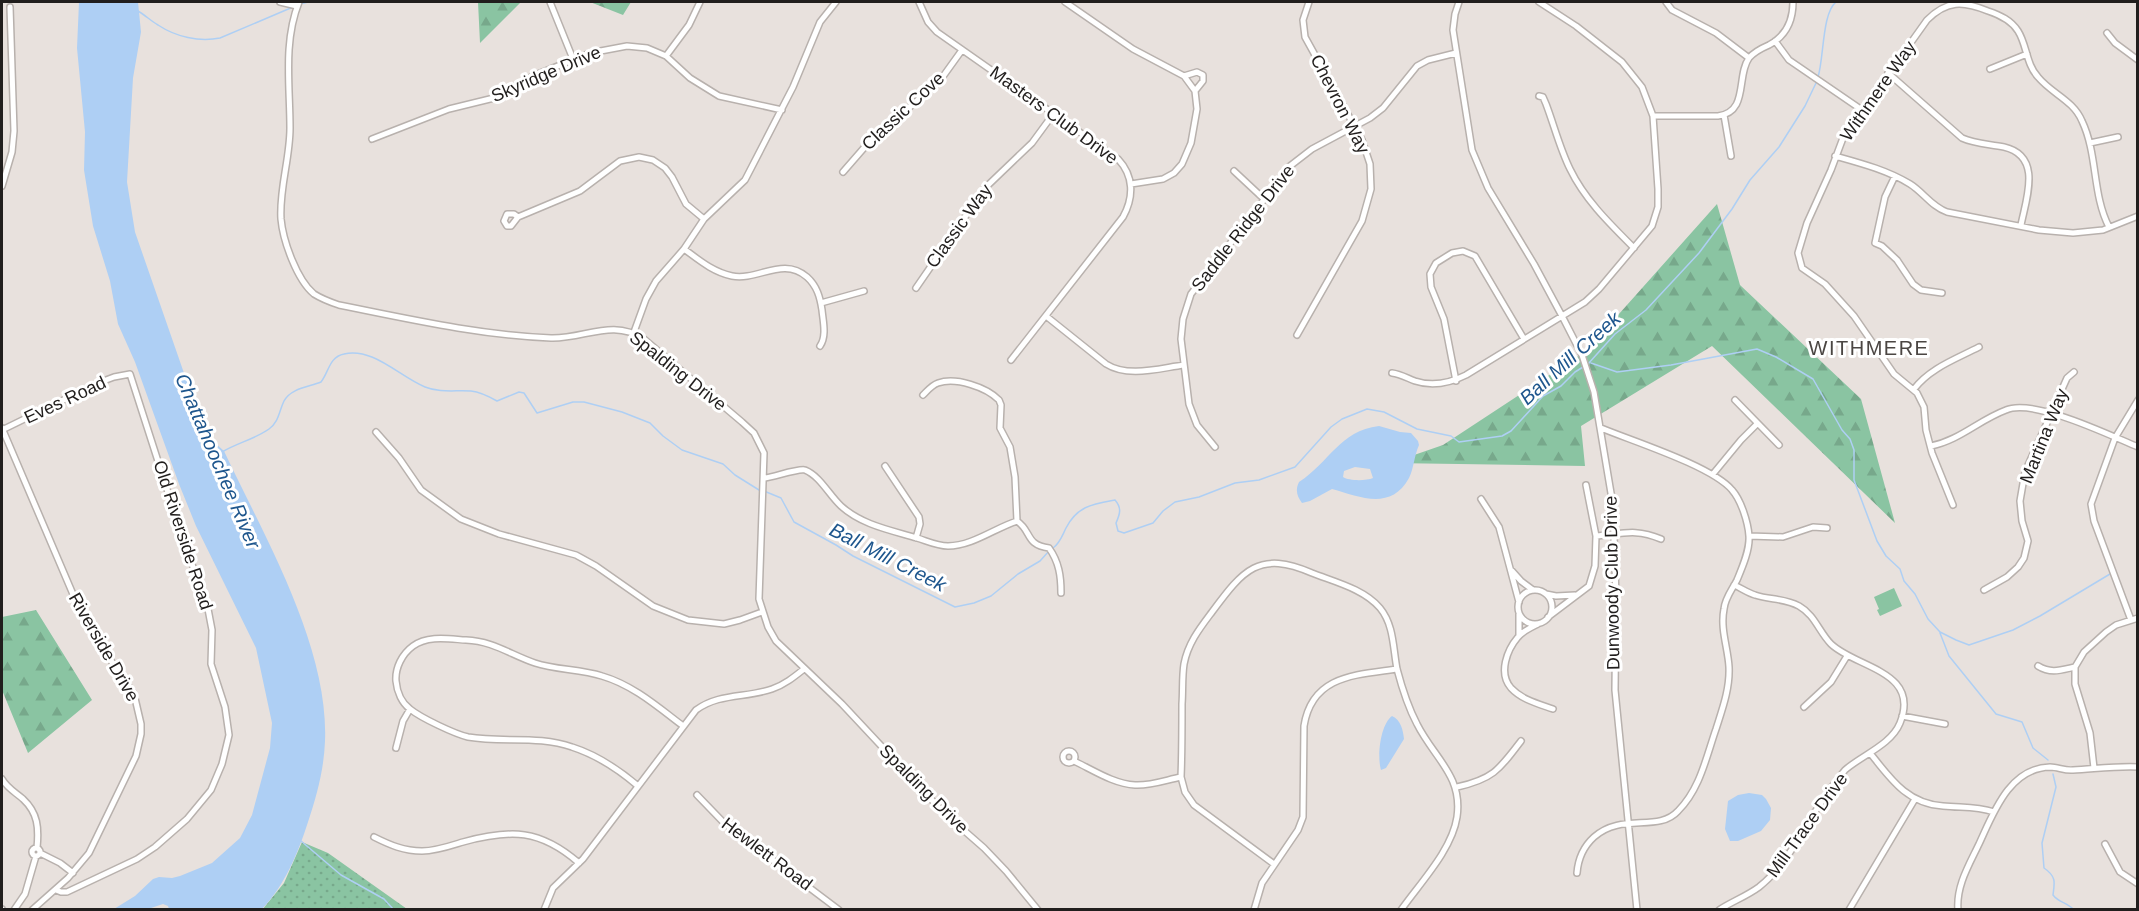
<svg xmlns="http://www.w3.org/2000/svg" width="2139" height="911" viewBox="0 0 2139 911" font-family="Arial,sans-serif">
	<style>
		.grass { fill: #8ac4a2 }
		.forest { fill: url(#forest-firs) }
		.park { fill: url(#park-dots) }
		.water { fill: #aecff4; fill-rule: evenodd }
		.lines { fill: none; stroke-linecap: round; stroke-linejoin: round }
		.stream { stroke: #aecff4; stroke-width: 1.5 }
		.minor-casing { stroke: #b8b1ad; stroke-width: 8 }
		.minor { stroke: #fff; stroke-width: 5 }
		.labels { text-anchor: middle; stroke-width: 6; stroke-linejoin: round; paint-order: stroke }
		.street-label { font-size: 18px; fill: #211e1d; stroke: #fff }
		.neighbourhood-label { font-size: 20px; letter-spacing: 1.5px; fill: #4b4643; stroke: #fff }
		.water-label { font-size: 20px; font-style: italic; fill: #1e568d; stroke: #fff }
	</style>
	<defs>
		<pattern id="forest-firs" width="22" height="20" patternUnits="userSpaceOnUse" patternTransform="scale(1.5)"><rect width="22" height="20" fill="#8ac4a2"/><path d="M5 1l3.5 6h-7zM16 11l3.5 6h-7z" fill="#77a88b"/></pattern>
		<pattern id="park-dots" width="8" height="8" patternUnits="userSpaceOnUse" patternTransform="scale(1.5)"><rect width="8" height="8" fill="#8ac4a2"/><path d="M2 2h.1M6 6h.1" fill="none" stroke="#77a88b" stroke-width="1.8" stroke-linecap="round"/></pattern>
	</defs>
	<rect width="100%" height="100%" fill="#e8e1dd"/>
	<path class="grass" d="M1894,588L1902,606L1880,616L1877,610L1879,609L1874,597Z"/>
	<path class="forest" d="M478,2H521L480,43Z
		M590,2H631L623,15Z
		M1717,204L1740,285L1861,399L1895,523L1712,346L1581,426L1585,466L1391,463L1443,445L1586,351Z
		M36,610L92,700L28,753L2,690V617Z"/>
	<path class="park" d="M302,842L328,853L407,909L262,910L284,883Z"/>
	<path class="water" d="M79,2H138L141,32L133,78L127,182L135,232L185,376L214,442L224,451C264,536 329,646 325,741C324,769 317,795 308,822C298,853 285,885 262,909H169L168,906L163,904L148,909H114L135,896L153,879L159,877L172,878L180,876L212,863L240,838L252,815L270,748L272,723L256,648L196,526L179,484L135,362L118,324L110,281L93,226L84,170L85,132L77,48Z
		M1379,426L1400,432L1411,433L1418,441L1419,445C1414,456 1414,468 1409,478C1391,511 1360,497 1332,489L1310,501L1302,503C1297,496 1295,490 1299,482C1330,462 1339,431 1379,426ZM1355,467L1370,469L1373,478C1366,481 1349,481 1343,477L1344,471Z
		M1392,716C1401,720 1403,730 1404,739L1386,768L1381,770C1377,757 1380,725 1392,716Z
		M1749,793L1762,795L1766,799L1771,808L1770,820L1761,831L1738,841H1730L1725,829L1728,801L1738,795Z"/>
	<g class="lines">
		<path class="stream" d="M300,4L308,2
			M138,11C145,15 151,21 158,25C176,37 199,42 220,38L293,7
			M1818,77C1824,58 1822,13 1836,2
			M1591,363L1617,372L1671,365L1757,349L1776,357L1813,379L1842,430L1850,439L1854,450V480L1877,541L1886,556L1900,569L1904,581L1915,594L1928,619L1940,632L1956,640L1969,645L2013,630L2040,616L2110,574
			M1588,364L1615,334L1646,310L1699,253L1732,209L1750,180L1779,147L1805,106L1817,81
			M222,452C237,443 255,439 269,429C279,422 279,411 284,401C291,388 309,387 321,382C329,372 329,357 344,354C373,347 400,377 425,387C440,393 455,390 471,391C480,392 490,397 497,401L519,392L524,393L537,413L573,402H584L622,412L650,423L663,436L682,450L723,464L735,475L759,490
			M764,491L781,498L794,522L836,545L853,556L955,607L974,603L991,596L1018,574L1040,561L1049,551
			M1053,548C1060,543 1062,536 1066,528C1077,506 1093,504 1115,500C1122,508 1120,514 1116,523L1118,531L1124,533L1153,523L1163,511L1175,502L1199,497L1235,483L1259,480L1295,467L1331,427L1342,419L1367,409L1384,412L1417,429L1451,436L1459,442L1502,436L1511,431L1543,396L1561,386L1575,372L1583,367
			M1940,633L1949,656L1996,714L2022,722L2033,748L2048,760
			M2053,774L2056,787L2042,843L2044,868C2056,876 2055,882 2053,895C2059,903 2067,902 2074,910
			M301,841L341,875L384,899L394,910"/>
		<defs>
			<path id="minor" d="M280,2L297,6
				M299,2C283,42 290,86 290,128C290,159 279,189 281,219C283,241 297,280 314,294C322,299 330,302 339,305C409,319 479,335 551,338C585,339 612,318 644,339L742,422L754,433L764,453L759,599L768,627L776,641L842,704L944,813L984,848L1006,871L1038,910
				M550,2L573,59
				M919,2L928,22L937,32L1118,159C1134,176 1134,197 1123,217L1011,360
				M1065,2L1133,49L1184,76L1195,91L1197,109L1191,143L1182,164L1174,173L1163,179L1131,184
				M1459,2L1455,14L1453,30L1472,150L1488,188L1534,264L1562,316L1582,355L1594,392L1613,505L1616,597L1615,690L1637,910
				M1666,2L1672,10L1716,33L1749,58
				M2107,33L2115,43L2138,60
				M1775,41L1789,60L1862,110
				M666,56L689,25L700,2
				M1990,69L2027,54
				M1888,73L1962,138C1975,144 1990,144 2004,147C2043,156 2026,199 2021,225
				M1184,76L1197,72L1203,75V81L1195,91
				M1539,96L1543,97L1546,104C1554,125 1560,149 1570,169C1585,200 1610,224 1634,248
				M1724,115L1731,156
				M1653,116H1718C1749,112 1736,76 1749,58C1754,52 1762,48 1769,45C1786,36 1793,20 1793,2
				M372,139L449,109L494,98L533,76L590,53L627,46L647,48L666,56L690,78L719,96L782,110
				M2090,143L2118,137
				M1835,156C1860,163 1887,170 1910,184C1923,192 1932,207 1947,212L2039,230L2073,233L2103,230L2138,216
				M1234,171L1264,199
				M843,172L870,141L939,82L962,50
				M1895,176L1885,197L1875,243L1882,246L1897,260L1913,284L1921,290L1942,293
				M2,186L12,152L14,131L10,7
				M518,217L514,214H507L504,221L507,226H511L518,217L580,191L620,161L639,157L653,160L665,168L672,177L686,204L704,219
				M684,249C699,260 713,272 732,276C758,281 783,256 807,277C817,286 820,297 822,310C823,321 827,336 820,346
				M916,288L985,188L1032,143L1054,113
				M821,303L864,291
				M1046,316L1106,364C1128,378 1160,368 1184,365
				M634,332L646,299L656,281L684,249L704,219L745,180L793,87L820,22L836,2
				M1297,335L1362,221L1371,189L1370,164L1362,140L1305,37L1303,20L1309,2
				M1392,373C1400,374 1407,378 1415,381C1433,387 1450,383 1466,375L1585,302L1599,289L1652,226L1658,207V189L1653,116L1642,87L1622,62L1576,26L1539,2
				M1456,381L1444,319L1431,287L1430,274L1436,263L1452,253L1463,251L1475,256L1524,339
				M1914,389C1930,368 1956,359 1979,347
				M923,395C928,390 932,385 938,383C956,377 986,387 999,400L1001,405L1000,428L1010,447L1015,477L1017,521
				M1735,400L1779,445
				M2,428L78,606L96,639L134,694L141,724V734L136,756L89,853L68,878L32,910
				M2,430L98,383L114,377L130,374L183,539L208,609L212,630L211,664L225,707L229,735L222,764L211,790L187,819L155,847L137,859L67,892H61L56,890
				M376,432L399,458L421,490L461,519L499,534L576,555L596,566L653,606L688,620L724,624L740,620L762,612
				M1931,446C1960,440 1979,420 2006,410C2033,398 2109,435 2138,447
				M1215,447L1197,425L1189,404L1181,339L1183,319L1191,294L1290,166L1312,149L1370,118L1383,108L1417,66L1428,60L1456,53
				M885,466L919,517L920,524L916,538
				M1713,474L1741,440L1757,424
				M765,478C774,477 799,468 805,470C820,476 829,495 841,506C862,525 890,530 917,538C927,541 937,546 948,546C972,546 995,528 1017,521
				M1586,485L1596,536
				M1481,499L1499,527L1519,602
				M1953,505L1932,453L1926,430L1924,407L1917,393L1894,374L1854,316L1825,284L1802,268L1798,253L1807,223L1831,170L1843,138L1927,20C1947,0 1963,1 1988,11C2000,15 2011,20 2018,31C2027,45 2026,64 2038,77C2052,94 2073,100 2082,121C2098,155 2092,194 2109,227
				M1017,521C1032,531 1025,545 1049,548C1059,562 1061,576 1061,593
				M1749,536L1783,537L1813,527L1827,528
				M1512,571L1521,581L1533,590
				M1984,590L2007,577L2018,567L2024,558L2028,541L2022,521L2020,501L2025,472L2067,378L2074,372
				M1518 607a17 17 0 1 1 34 0a17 17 0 1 1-34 0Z
				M1546,594L1556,596L1575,595
				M1548,617L1589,586L1595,566L1596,536C1622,534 1635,528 1661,539
				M2131,620L2094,521L2091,504L2115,438L2138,400
				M1538,624C1532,627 1523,631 1518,637C1507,650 1498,673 1511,688C1522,700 1539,704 1553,709
				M1519,636V614
				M2038,666C2051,674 2061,670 2075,667
				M1804,707L1831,682L1847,656
				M1902,716L1945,724
				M396,748L403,721L410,709
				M1063 757a6 6 0 1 1 12 0a6 6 0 1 1-12 0Z
				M1870,753C1890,778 1907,804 1943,806C1962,808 1975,806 1994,812
				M1074,761C1093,770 1114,784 1135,785C1150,786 1166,780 1181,777
				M2094,768L2090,733L2075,684V667L2084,652L2106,632L2116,625L2138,618
				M2,779C7,788 15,792 23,799C38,813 39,828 37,848
				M638,786C618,769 597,755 572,747C538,735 503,743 468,737C455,734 421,718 410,709C402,703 397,692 396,681C395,668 402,654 413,646C428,635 449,639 466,640C493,641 511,655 535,663C556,670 580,669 602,676C633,685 658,707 683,726
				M1457,787C1493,779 1499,770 1521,741
				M697,795L725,824L839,910
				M374,837C390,845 404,851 422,851C436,851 450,846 463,842C511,829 540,829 579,863
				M2105,844L2120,872L2138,884
				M32 852a4 4 0 1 1 8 0a4 4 0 1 1-8 0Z
				M40,853L60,863L73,873
				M1274,864L1194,805L1185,792L1181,777C1182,753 1182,729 1182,704C1183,691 1182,677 1184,664C1188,643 1200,628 1212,612C1243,570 1259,550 1312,573C1335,582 1364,589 1380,608C1394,625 1393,648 1397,669C1402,688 1408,707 1417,724C1434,758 1463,776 1457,817C1452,850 1420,883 1401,910
				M1577,873C1578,860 1583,847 1594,837C1622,812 1658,833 1678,811C1700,789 1706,758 1716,729C1722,710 1730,689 1729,667C1728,648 1720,629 1724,609C1725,598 1732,590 1737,580C1742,568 1750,550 1749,536C1748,522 1741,500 1732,490C1712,466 1632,441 1601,428
				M2,909V910
				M14,910L25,894L36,856
				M544,910L553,888L583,859L696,710C719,693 746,698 772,689C784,685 794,677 804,669
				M1254,910L1262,883L1298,830L1303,817L1304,726C1312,675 1356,675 1397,669
				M1719,910C1731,902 1747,896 1759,887C1792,861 1808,817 1834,784C1837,780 1841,775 1845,770C1862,755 1891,745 1900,723C1921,671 1856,668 1831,644C1819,632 1815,615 1799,606C1784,598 1770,600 1755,595C1748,593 1741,588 1734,585
				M1849,910L1915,799
				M1958,910C1956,886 1969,865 1979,844C1993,814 2009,768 2050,767C2058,767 2065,771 2073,770C2094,769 2116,766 2138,767"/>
		</defs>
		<use href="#minor" class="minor-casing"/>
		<use href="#minor" class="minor"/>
	</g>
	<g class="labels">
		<g class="street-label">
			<text transform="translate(546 74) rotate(-23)" y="6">Skyridge Drive</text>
			<text transform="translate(1878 91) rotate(-55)" y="6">Withmere Way</text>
			<text transform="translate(1340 104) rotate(63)" y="6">Chevron Way</text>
			<text transform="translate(903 111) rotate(-43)" y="6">Classic Cove</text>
			<text transform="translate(1054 115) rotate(36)" y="6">Masters Club Drive</text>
			<text transform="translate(959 226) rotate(-54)" y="6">Classic Way</text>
			<text transform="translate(1243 228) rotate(-52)" y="6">Saddle Ridge Drive</text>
			<text transform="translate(678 371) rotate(38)" y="6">Spalding Drive</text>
			<text transform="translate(65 400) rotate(-25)" y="6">Eves Road</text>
			<text transform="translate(2044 436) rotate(-68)" y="6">Martina Way</text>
			<text transform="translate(183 535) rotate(72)" y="6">Old Riverside Road</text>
			<text transform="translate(1612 583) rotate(-91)" y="6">Dunwoody Club Drive</text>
			<text transform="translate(104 647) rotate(60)" y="6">Riverside Drive</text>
			<text transform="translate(924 789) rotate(45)" y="6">Spalding Drive</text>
			<text transform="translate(1807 825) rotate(-54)" y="6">Mill Trace Drive</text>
			<text transform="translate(767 854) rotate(37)" y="6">Hewlett Road</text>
		</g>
		<g class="neighbourhood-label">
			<text x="1869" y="355">WITHMERE</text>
		</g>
		<g class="water-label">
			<text transform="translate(1570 358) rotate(-42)" y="7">Ball Mill Creek</text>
			<text transform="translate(218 461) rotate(67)" y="7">Chattahoochee River</text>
			<text transform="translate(888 557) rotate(27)" y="7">Ball Mill Creek</text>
		</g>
	</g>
	<rect width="2139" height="911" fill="none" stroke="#211e1d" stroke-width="6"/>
</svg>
